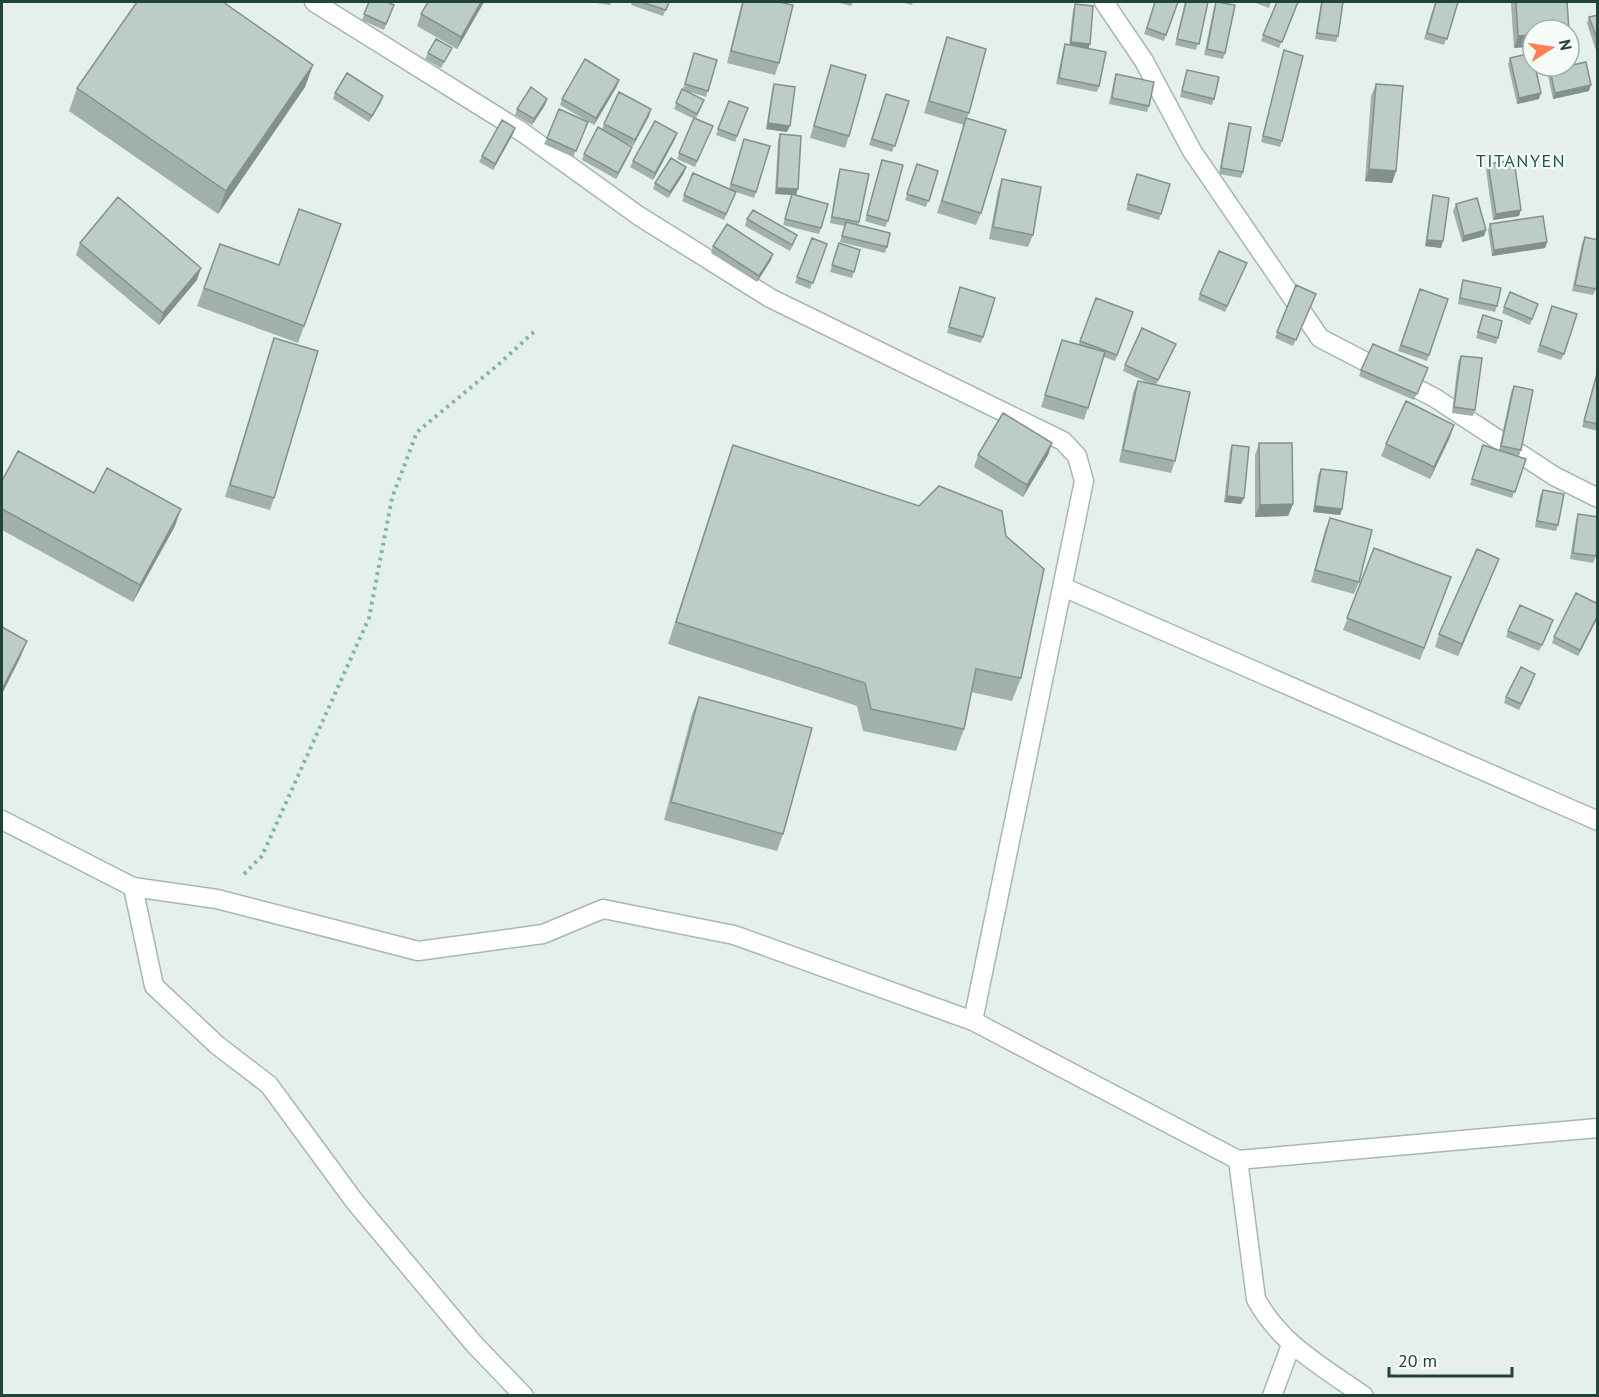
<svg xmlns="http://www.w3.org/2000/svg" width="1599" height="1397" viewBox="0 0 1599 1397" font-family="'PT Sans',sans-serif">
	<style>
		.lines { fill: none; stroke-linecap: round; stroke-linejoin: round }
		.minor-casing { stroke: #a6b8b2; stroke-width: 21 }
		.path { stroke: #82b6a6; stroke-width: 4; stroke-dasharray: 3 4.5; stroke-linecap: butt }
		.minor { stroke: #fff; stroke-width: 18 }
		.wall { fill: #a2b0ab }
		.shaded-wall { fill: #84908b }
		.building { fill: #bccdc7; stroke: #84908b; stroke-width: 1.5 }
		.labels { text-anchor: middle; stroke-width: 4.5; stroke-linejoin: round; paint-order: stroke }
		.quarter-label { font-size: 18px; letter-spacing: 1.5px; fill: #1b5849; stroke: #f6fbf8 }
	</style>
	<rect width="100%" height="100%" fill="#e5efeb"/>
	<g class="lines">
		<defs>
			<path id="minor" d="M1104,2L1144,61L1192,151L1320,338L1435,398L1554,476L1598,498
				M1063,587L1598,821
				M2,820L133,887L217,899L418,951L543,934L603,909L734,935L973,1021L1084,481L1077,456L1063,441L770,298L639,216L522,132L314,2
				M133,887L154,986L217,1045L269,1085L355,1202L474,1344L524,1396
				M973,1021L1238,1160L1598,1128
				M1238,1160L1256,1299C1280,1344 1323,1367 1364,1396
				M1272,1396L1291,1345"/>
		</defs>
		<use href="#minor" class="minor-casing"/>
		<path class="path" d="M244,874L262,856L369,618L392,498L417,432L499,364L537,329"/>
		<use href="#minor" class="minor"/>
	</g>
	<path class="wall" d="M369,2L394,5L384,30L362,20Z
		M484,2L457,49L417,26L421,14Z
		M589,2H612L610,5Z
		M632,2H669L663,16L631,5Z
		M742,2H779V63L775,75L727,63Z
		M836,2H853L851,6Z
		M900,2H913L912,5Z
		M1155,2H1178L1164,41L1144,34Z
		M1185,2H1208L1196,50L1175,45Z
		M1216,2L1225,53L1223,59L1204,55L1214,7Z
		M1253,2H1271L1269,8Z
		M1277,2H1298L1279,48L1261,41Z
		M1321,2H1343L1338,36L1336,42L1315,39Z
		M1435,2H1458L1444,45L1424,39Z
		M1512,2H1567L1514,48L1511,4Z
		M1075,4L1090,44L1088,49L1099,86L1097,92L1056,84L1063,50L1065,44L1069,45L1073,10Z
		M1598,15V50L1596,51L1587,23L1589,17Z
		M947,37L969,113L967,118L981,213L976,225L937,213L964,125L924,113Z
		M1284,50L1282,141L1280,147L1261,142Z
		M428,53L449,54L441,68L425,59Z
		M1510,58L1539,99L1517,104L1508,64Z
		M692,59L717,60L706,97L686,91L702,106L696,118L710,132L695,167L677,159L694,119L674,109L682,89H683Z
		M313,65L305,87L218,214L69,111L77,88Z
		M831,65L849,136L845,148L810,138L827,77Z
		M1187,70L1214,99L1212,105L1180,97Z
		M1550,70L1589,91L1553,99L1548,76Z
		M1116,74L1149,106L1147,112L1109,104L1114,80Z
		M619,80L617,86L594,125L560,105L562,99Z
		M774,84L787,132L766,129L772,90Z
		M1376,84L1396,171L1392,183L1365,181L1371,96Z
		M335,93L381,102L369,122L333,99Z
		M886,94L909,101L892,152L869,145Z
		M547,99L545,105L532,125L515,115L517,109Z
		M729,101L748,108L735,142L716,135Z
		M651,109L649,116L633,146L603,131L632,147L616,179L582,160L584,154L602,130L604,124Z
		M588,122L573,157L544,144L547,138Z
		M1229,123L1243,172L1241,178L1219,174L1227,129Z
		M515,128L513,134L493,170L479,162L482,156Z
		M677,133L675,139L653,180L630,167L633,161Z
		M780,134L796,195L821,228L819,234L783,225L792,195L775,194L778,140Z
		M742,145L756,192L754,198L736,192L724,220L682,201L693,173L729,189Z
		M882,160L888,221L885,227L865,221Z
		M917,164L938,171L926,207L905,200Z
		M1488,164L1519,216L1493,220L1486,170Z
		M840,169L859,222L858,225L887,247L885,253L840,242L845,226L830,223L838,175Z
		M684,173L668,198L653,189L655,183Z
		M1137,174L1170,184L1159,220L1126,210Z
		M1002,179L1033,235L1028,247L989,239L998,191Z
		M1433,195L1441,248L1425,246L1431,202Z
		M1456,204L1486,230L1484,236L1462,242L1453,211Z
		M747,219L795,241L790,251L745,226Z
		M341,224L298,343L197,306L220,244L279,265Z
		M1490,224L1547,242L1545,248L1492,256L1488,230Z
		M1585,237L1596,289L1593,295L1572,291L1582,243Z
		M812,238L827,244L810,289L795,283Z
		M80,243L197,280L159,325L76,255Z
		M839,243L854,272L852,278L830,272Z
		M713,246L771,260L757,282L711,253Z
		M1247,263L1225,312L1198,300L1200,294Z
		M1463,280L1497,306L1495,312L1458,304L1461,286Z
		M1296,285L1313,300L1293,346L1275,338Z
		M960,287L995,298L981,343L947,333Z
		M1420,289L1448,299L1427,361L1398,351Z
		M1510,292L1538,304L1530,325L1502,313Z
		M1552,306L1564,354L1561,360L1537,352Z
		M1133,312L1115,361L1104,357L1084,420L1041,407L1062,340L1079,344L1080,341Z
		M1483,315L1498,338L1496,344L1476,338Z
		M274,338V498L270,510L225,497Z
		M1176,344L1156,385L1175,461L1171,473L1119,462L1133,393L1138,381L1151,384L1123,371L1125,365Z
		M1461,356L1475,410L1473,416L1452,413L1458,362Z
		M1428,368L1414,400L1359,376L1361,370Z
		M1598,369V431L1582,427Z
		M1514,386L1521,450L1519,456L1514,455L1526,459L1512,498L1470,485L1483,445L1499,450L1511,392Z
		M1450,437L1430,479L1381,456L1386,444Z
		M1052,443L1048,455L1023,497L974,467L978,455Z
		M1259,443L1293,504L1288,516L1255,517V455Z
		M733,445L1021,678L1012,701L971,692L964,729L956,751L863,731L857,706L668,644L725,467Z
		M1232,445L1241,504L1224,502L1230,451Z
		M1321,469L1342,509L1340,515L1313,512L1318,475Z
		M2,481L175,526L133,602L2,530Z
		M1543,490L1558,525L1556,531L1535,527L1540,496Z
		M1578,514L1596,556L1593,563L1570,559L1576,520Z
		M1330,518L1359,582L1354,594L1311,582L1325,530Z
		M1374,548L1451,577L1420,660L1343,630Z
		M1499,559L1458,656L1435,647L1439,634Z
		M1598,604V617L1578,656L1552,643L1554,637Z
		M1551,627L1539,651L1506,637L1508,631Z
		M1533,681L1519,710L1504,703L1506,697Z
		M699,697L783,834L777,851L664,820L692,714Z"/>
	<path class="shaded-wall" d="M481,2H484L457,49L461,37Z
		M1533,35V47L1514,48L1518,36Z
		M1071,42L1090,44L1088,50L1069,48Z
		M313,65L305,87L218,214L226,191Z
		M619,80L617,86L594,125L596,118Z
		M1591,85L1589,91L1553,99L1555,93Z
		M1541,93L1539,99L1517,104L1519,98Z
		M383,96L381,102L369,122L372,116Z
		M547,99L545,105L532,125L534,119Z
		M651,109L649,116L633,146L635,140Z
		M768,123L790,126L787,132L766,129Z
		M515,128L513,134L493,170L495,164Z
		M677,133L675,139L653,180L655,173Z
		M632,147L630,153L616,179L618,173Z
		M686,167L684,173L668,198L670,192Z
		M1369,169L1396,171L1392,183L1365,181Z
		M777,188L798,189L796,195L775,194Z
		M1521,210L1519,216L1493,220L1496,214Z
		M1486,230L1484,236L1462,242L1464,236Z
		M1427,240L1443,241L1441,248L1425,246Z
		M1547,242L1545,248L1492,256L1494,250Z
		M773,254L771,260L757,282L759,276Z
		M201,268L197,280L159,325L163,313Z
		M1454,425L1450,437L1430,479L1434,467Z
		M1052,443L1048,455L1023,497L1027,485Z
		M1227,496L1244,498L1241,504L1224,502Z
		M1293,504L1288,516L1255,517L1260,505Z
		M1315,506L1342,509L1340,515L1313,512Z
		M181,509L175,526L133,602L140,585Z
		M1499,559L1494,571L1458,656L1462,644Z
		M1598,615V617L1578,656L1580,650Z
		M27,641L20,658L2,694V689Z"/>
	<path class="building" d="M137,2H223L313,65L226,191L77,88Z
		M369,2H387L394,5L386,24L364,14Z
		M428,2H481L461,37L421,14Z
		M641,2H669L666,10Z
		M743,2H779L793,5L779,63L731,51Z
		M1155,2H1178L1166,35L1147,28Z
		M1186,2H1208L1199,44L1177,39Z
		M1216,2L1235,5L1225,53L1207,49Z
		M1277,2H1298L1282,42L1263,35Z
		M1322,2H1343L1338,36L1317,33Z
		M1436,2H1458L1447,39L1427,33Z
		M1516,2H1567L1569,30H1533V35L1518,36Z
		M1075,4L1093,6L1090,44L1071,42Z
		M1598,15V41L1589,17Z
		M947,37L986,49L969,113L929,101Z
		M436,39L452,48L444,62L428,53Z
		M1065,44L1106,52L1099,86L1059,78Z
		M1284,50L1303,56L1282,141L1263,136Z
		M694,53L717,60L708,91L685,84Z
		M1532,53L1533,66H1535L1541,93L1519,98L1510,58Z
		M585,59L619,80L596,118L562,99Z
		M1586,62L1591,85L1555,93L1550,70Z
		M831,65L866,75L849,136L814,126Z
		M1187,70L1219,77L1214,99L1182,91Z
		M347,73L383,96L372,116L335,93Z
		M1116,74L1154,82L1149,106L1112,98Z
		M774,84L795,87L790,126L768,123Z
		M1376,84L1403,86L1396,171L1369,169Z
		M531,87L547,99L534,119L517,109Z
		M682,89L704,100L697,114L676,103Z
		M619,92L651,109L635,140L604,124Z
		M886,94L909,101L895,146L872,139Z
		M729,101L748,108L737,136L718,129Z
		M559,109L588,122L576,151L547,138Z
		M694,118L713,126L697,161L679,153Z
		M966,118L1006,130L981,213L942,201Z
		M502,120L515,128L495,164L482,156Z
		M655,121L677,133L655,173L633,161Z
		M1229,123L1251,127L1243,172L1221,168Z
		M598,127L632,147L618,173L584,154Z
		M780,134L801,136L798,189L777,188Z
		M744,139L770,146L756,192L731,184Z
		M671,158L686,167L670,192L655,183Z
		M882,160L903,165L888,221L867,215Z
		M1514,160L1521,210L1496,214L1488,164Z
		M917,164L938,171L929,201L907,194Z
		M840,169L869,174L859,222L832,217Z
		M693,173L736,192L726,214L684,195Z
		M1137,174L1170,184L1161,214L1128,204Z
		M1002,179L1041,187L1033,235L993,227Z
		M792,194L828,204L821,228L785,219Z
		M1433,195L1449,198L1443,241L1427,240Z
		M118,197L201,268L163,313L80,243Z
		M1477,198L1486,230L1464,236L1456,204Z
		M299,209L341,224L304,326L204,288L220,244L279,265Z
		M753,210L797,235L792,245L747,219Z
		M1543,216L1547,242L1494,250L1490,224Z
		M846,222L890,233L887,247L842,236Z
		M727,224L773,254L759,276L713,246Z
		M1585,237L1598,240V281L1596,289L1575,285Z
		M812,238L827,244L813,283L797,277Z
		M839,243L860,250L854,272L832,265Z
		M1219,251L1247,263L1227,306L1200,294Z
		M1463,280L1501,288L1497,306L1460,298Z
		M1296,285L1316,294L1296,340L1277,332Z
		M960,287L995,298L983,337L949,327Z
		M1420,289L1448,299L1429,355L1401,345Z
		M1510,292L1538,304L1532,319L1504,307Z
		M1096,298L1133,312L1117,355L1080,341Z
		M1552,306L1577,314L1564,354L1540,345Z
		M1483,315L1502,321L1498,338L1478,332Z
		M1142,328L1176,344L1158,380L1125,365Z
		M274,338L318,351L274,498L230,485Z
		M1062,340L1105,352L1088,408L1045,395Z
		M1373,344L1428,368L1417,394L1361,370Z
		M1461,356L1482,358L1475,410L1454,407Z
		M1598,370V424L1584,421Z
		M1138,381L1190,392L1175,461L1123,450Z
		M1514,386L1533,390L1521,450L1501,446Z
		M1406,401L1454,425L1434,467L1386,444Z
		M1003,413L1052,443L1027,485L978,455Z
		M1259,443H1292L1293,504L1260,505Z
		M733,445L919,506L939,486L1002,511L1006,536L1044,569L1021,678L976,669L964,729L871,709L865,683L676,622Z
		M1232,445L1249,447L1244,498L1227,496Z
		M1483,445L1526,459L1515,492L1472,479Z
		M18,451L94,493L107,468L181,509L140,585L2,509V481Z
		M1321,469L1347,472L1342,509L1315,506Z
		M1543,490L1564,494L1558,525L1537,521Z
		M1578,514L1598,517V543L1596,556L1573,553Z
		M1330,518L1372,530L1359,582L1315,570Z
		M1374,548L1451,577L1424,648L1347,618Z
		M1477,549L1499,559L1462,644L1439,634Z
		M1576,593L1598,604V615L1580,650L1554,637Z
		M1520,605L1553,620L1542,645L1508,631Z
		M2,627L27,641L2,689Z
		M1521,667L1535,674L1521,704L1506,697Z
		M699,697L812,728L783,834L671,802Z"/>
	<g class="labels">
		<g class="quarter-label">
			<text x="1521" y="167">TITANYEN</text>
		</g>
	</g>
	<rect width="1599" height="1397" fill="none" stroke="#21433a" stroke-width="6"/>
	<g transform="translate(1551 48) rotate(78)"><circle r="28" fill="#f6fbf8" stroke="#a1b1ac" stroke-width="1.5"/>
	<path d="M0-4.5L10 22L0 15L-10 22Z" fill="#ff7e53"/>
	<text y="-9" font-size="16" font-weight="bold" text-anchor="middle" fill="#21433a">N</text>
	</g>
	<path d="M1389 1367v9h123v-9" fill="none" stroke="#21433a" stroke-width="3"/>
	<text x="1398" y="1367" font-size="18" fill="#21433a" stroke="#f6fbf8" stroke-width="4.5" paint-order="stroke">20 m</text>
</svg>
